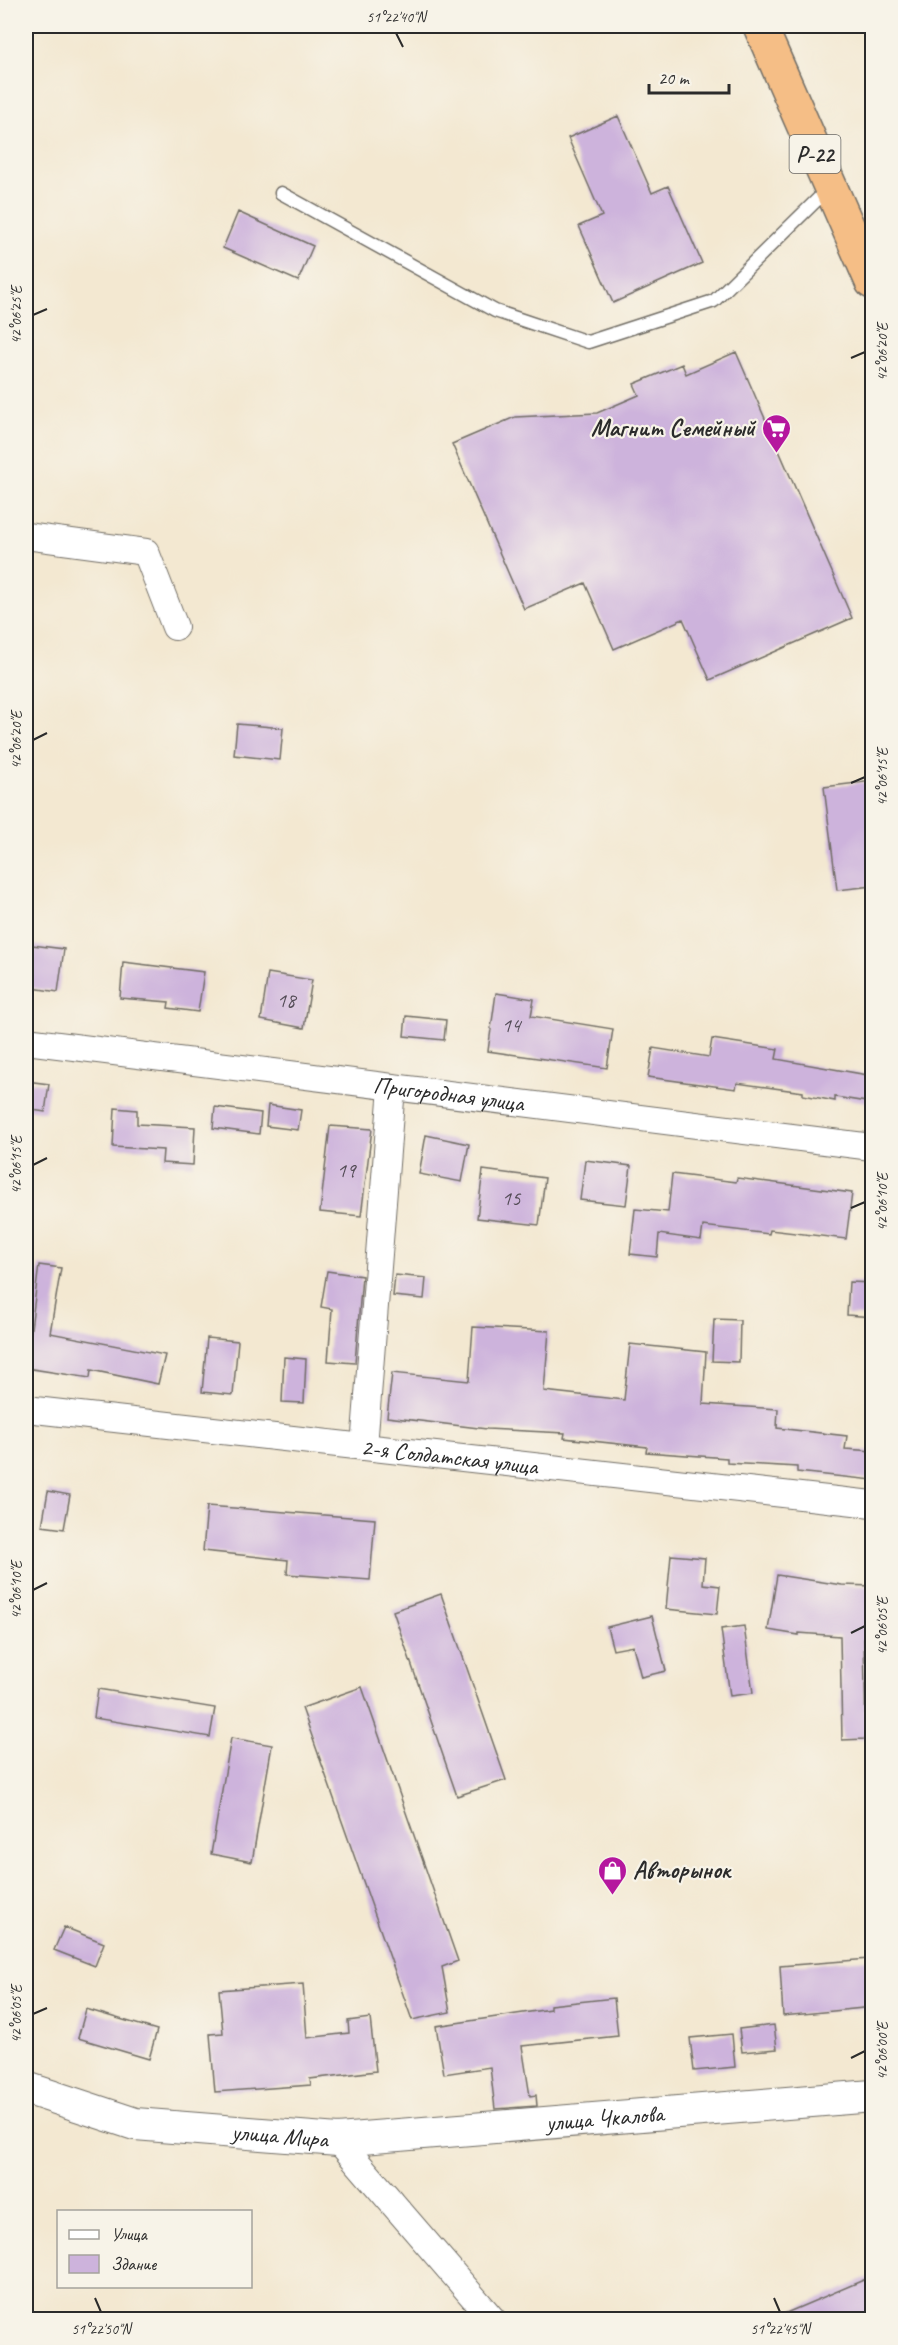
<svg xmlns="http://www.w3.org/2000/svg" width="898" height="2345" viewBox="0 0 898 2345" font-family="Caveat,sans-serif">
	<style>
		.building { fill: #cdb3dc }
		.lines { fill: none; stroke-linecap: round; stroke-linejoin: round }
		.service-casing { stroke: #716d65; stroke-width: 15 }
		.minor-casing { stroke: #716d65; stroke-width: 28 }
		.tertiary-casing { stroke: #716d65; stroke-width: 34 }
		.trunk-casing { stroke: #716d65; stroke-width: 36 }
		.service { stroke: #fff; stroke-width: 12 }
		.minor { stroke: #fff; stroke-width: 26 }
		.tertiary { stroke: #fff; stroke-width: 32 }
		.trunk { stroke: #f5be86; stroke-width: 33 }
		.ticks { fill: none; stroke: #2b2b2b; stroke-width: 2 }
		.labels { text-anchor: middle; stroke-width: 4.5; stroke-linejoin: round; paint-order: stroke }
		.number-label { font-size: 21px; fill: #544d57 }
		.shield { fill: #f7f3e8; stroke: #686764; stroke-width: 1.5 }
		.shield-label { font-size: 22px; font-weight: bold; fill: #2b2b2b }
		.poi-label { font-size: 24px; font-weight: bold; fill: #2b2b2b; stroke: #f7f3e8; text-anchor: end }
		.street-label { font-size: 24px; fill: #2b2b2b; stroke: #f7f3e8 }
		.neatline { fill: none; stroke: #2b2b2b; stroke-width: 2 }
		.ticks-label { font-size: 15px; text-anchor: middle; fill: #2b2b2b }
	</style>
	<rect width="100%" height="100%" fill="#f7f3e8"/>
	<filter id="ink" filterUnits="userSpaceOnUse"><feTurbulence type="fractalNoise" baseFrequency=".0167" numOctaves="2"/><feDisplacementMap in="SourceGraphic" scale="12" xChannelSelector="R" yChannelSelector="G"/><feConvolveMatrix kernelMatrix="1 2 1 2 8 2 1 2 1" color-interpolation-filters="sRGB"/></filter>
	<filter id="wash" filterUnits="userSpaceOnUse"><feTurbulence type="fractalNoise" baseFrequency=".008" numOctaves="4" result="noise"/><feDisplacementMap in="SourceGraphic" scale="24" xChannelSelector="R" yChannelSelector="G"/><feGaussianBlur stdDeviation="1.35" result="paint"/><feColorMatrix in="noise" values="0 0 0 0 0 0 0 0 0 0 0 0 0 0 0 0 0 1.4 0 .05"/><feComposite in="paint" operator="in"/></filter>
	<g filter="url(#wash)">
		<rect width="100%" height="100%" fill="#f3e8d1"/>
		<g id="blocks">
			<path class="building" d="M618,116L652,193L668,186L702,263L613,303L579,226L602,216L568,138Z
				M238,212L313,246L298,281L223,248Z
				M736,352L852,618L710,680L683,619L614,649L585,583L524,609L452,444L515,417L597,413L639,395L634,384L682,364L686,374Z
				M237,724L283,728L280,760L234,755Z
				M873,781V886L837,890L824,787Z
				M32,945L64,949L58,992L26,987Z
				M123,962L204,972L198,1012L168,1008L169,1002L120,998Z
				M268,973L312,980L304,1028L261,1020Z
				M496,993L534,999L531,1016L613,1029L607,1068L488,1051Z
				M406,1016L446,1020L444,1040L404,1036Z
				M712,1039L778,1049L776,1059L873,1076V1103L835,1097V1101L803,1095V1092L737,1083L736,1089L648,1077L653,1048L709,1057Z
				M26,1081L49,1084L45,1112L26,1109Z
				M268,1105L301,1110L298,1130L266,1126Z
				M215,1107L261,1113L259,1134L213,1128Z
				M115,1108L137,1110V1124L195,1127L193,1165L162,1163L163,1150L113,1147Z
				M330,1126L372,1129L361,1216L320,1212Z
				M426,1135L469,1144L462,1182L419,1174Z
				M585,1160L631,1166L626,1205L580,1200Z
				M483,1170L545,1178L539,1225L477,1218Z
				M672,1174L736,1182L737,1178L852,1193L846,1239L770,1230L769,1234L703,1226L701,1240L659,1234L657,1257L630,1254L635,1209L668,1212Z
				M39,1265L61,1268L50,1333L165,1355L158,1384L91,1370L90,1378L26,1368Z
				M327,1271L362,1276L355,1363L328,1361L332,1309L321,1307Z
				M395,1275L426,1278L424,1299L393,1296Z
				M849,1282L873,1283V1317L847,1315Z
				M714,1319L740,1320L739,1362L712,1361Z
				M473,1327L549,1331L544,1391L624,1400L630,1344L706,1352L703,1404L778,1409L777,1428L847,1436L845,1449L873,1451V1480L797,1472V1467L727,1463V1458L646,1452L647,1447L564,1438L565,1433L487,1429L387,1417L392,1373L469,1381Z
				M207,1338L238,1341L233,1395L202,1392Z
				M284,1357L306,1359L304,1403L282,1402Z
				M48,1491L70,1495L64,1529L42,1526Z
				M207,1506L375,1519L370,1580L287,1574L288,1560L203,1551Z
				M671,1555L705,1558L703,1584L720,1586L717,1614L666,1609Z
				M777,1575L842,1585L873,1586V1639L864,1638L866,1739L842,1740L840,1636L799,1633V1635L768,1630Z
				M441,1594L506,1780L457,1796L393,1611Z
				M652,1616L666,1671L641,1677L633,1646L613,1650L607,1627Z
				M744,1626L753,1693L730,1696L721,1629Z
				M362,1687L458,1961L442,1967L450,2012L412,2020L302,1708Z
				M98,1689L215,1708L210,1737L94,1718Z
				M231,1738L272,1745L252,1862L211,1854Z
				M64,1927L104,1943L95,1966L54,1950Z
				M869,1959L873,2007L783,2016L780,1966Z
				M303,1984L307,2038L349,2033L348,2021L370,2018L376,2071L310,2079L311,2085L215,2092L210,2034L223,2033L219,1990Z
				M614,1998L618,2036L522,2046L530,2096L536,2095L537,2106L495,2109L490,2067L444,2074L436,2026L550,2009V2005Z
				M86,2009L157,2030L149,2059L78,2038Z
				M774,2025L777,2049L742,2052L739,2029Z
				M732,2034L735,2067L694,2071L690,2038Z
				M873,2276V2319H772Z"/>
		</g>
	</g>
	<g filter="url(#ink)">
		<use href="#blocks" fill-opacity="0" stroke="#716d65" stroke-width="1.5"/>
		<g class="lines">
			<defs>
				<path id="service" d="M281,193L495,311L588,342L714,301L828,189"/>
				<g id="minor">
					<path d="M26,536L146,552L175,627"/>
					<path id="s1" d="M26,1041L872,1147"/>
					<path id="s2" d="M26,1409L872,1504"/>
					<path d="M364,1447L392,1087"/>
					<path d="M338,2140L493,2320"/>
				</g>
				<g id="tertiary">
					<path id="s3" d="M26,2088L135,2124L338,2140L872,2096"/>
				</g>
				<path id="trunk" d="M760,26L872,282"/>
			</defs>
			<use href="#service" class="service-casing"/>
			<use href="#minor" class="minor-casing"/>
			<use href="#tertiary" class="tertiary-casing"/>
			<use href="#trunk" class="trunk-casing"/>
			<use href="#service" class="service"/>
			<use href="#minor" class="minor"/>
			<use href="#tertiary" class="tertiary"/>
			<use href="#trunk" class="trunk"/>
		</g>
	</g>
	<path class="ticks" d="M396,33L403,47M33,315L47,309M851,358L865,352M33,740L47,733M851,783L865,777M33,1165L47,1158M851,1208L865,1202M33,1590L47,1583M851,1633L865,1626M33,2014L47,2008M851,2058L865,2051M95,2298L101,2312M774,2298L780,2312"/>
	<defs>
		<symbol id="supermarket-pin" viewBox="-11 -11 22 30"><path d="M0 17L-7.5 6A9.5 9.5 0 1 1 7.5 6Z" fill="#b5179e" stroke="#f7f3e8"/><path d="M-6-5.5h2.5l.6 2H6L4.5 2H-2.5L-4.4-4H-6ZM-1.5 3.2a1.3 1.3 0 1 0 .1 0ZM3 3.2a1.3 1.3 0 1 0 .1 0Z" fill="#fff"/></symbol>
		<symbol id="shop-pin" viewBox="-11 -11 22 30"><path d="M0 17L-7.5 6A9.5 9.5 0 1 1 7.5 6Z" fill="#b5179e" stroke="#f7f3e8"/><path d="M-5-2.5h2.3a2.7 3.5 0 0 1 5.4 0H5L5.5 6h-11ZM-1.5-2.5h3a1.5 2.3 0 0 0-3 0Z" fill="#fff"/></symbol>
	</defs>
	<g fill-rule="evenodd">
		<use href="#supermarket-pin" x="760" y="412" width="33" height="45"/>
		<use href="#shop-pin" x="596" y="1854" width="33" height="45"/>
	</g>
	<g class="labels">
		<g class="number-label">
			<text x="286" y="1007">18</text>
			<text x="511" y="1032">14</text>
			<text x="346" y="1177">19</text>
			<text x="511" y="1205">15</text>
		</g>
		<rect class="shield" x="789.5" y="135" width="51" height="38" rx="4.5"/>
		<g class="shield-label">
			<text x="815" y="162">Р-22</text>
		</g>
		<g class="poi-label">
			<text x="755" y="436">Магнит Семейный</text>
			<text x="633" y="1878" text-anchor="start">Авторынок</text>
		</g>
		<g class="street-label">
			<text dy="8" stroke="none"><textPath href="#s1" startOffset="426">Пригородная улица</textPath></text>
			<text dy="8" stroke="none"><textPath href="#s2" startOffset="426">2-я Солдатская улица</textPath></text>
			<text dy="8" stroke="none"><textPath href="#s3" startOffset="586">улица Чкалова</textPath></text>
			<text dy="8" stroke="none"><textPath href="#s3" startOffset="260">улица Мира</textPath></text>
		</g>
	</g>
	<rect width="898" height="2345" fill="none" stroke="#f7f3e8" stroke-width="66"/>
	<rect x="57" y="2210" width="195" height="78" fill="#f7f3e8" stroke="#a5a39c" stroke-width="1.5"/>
	<rect x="69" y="2230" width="30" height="9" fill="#ffffff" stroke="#a5a39c" stroke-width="1.5"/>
	<text x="111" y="2240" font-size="18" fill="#2b2b2b">Улица</text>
	<rect x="69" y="2255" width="30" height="18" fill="#cdb3dc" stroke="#a5a39c" stroke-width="1.5"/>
	<text x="111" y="2270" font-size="18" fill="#2b2b2b">Здание</text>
	<path d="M649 84v9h80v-9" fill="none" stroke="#2b2b2b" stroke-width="3"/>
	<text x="658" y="84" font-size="18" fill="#2b2b2b" stroke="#f7f3e8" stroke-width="4.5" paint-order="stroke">20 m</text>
	<rect x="33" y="33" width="832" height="2279" class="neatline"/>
	<g class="ticks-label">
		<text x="396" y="22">51°22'40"N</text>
		<text transform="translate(16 315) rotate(-90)" y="5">42°06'25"E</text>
		<text transform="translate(882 352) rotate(-90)" y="5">42°06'20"E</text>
		<text transform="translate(16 740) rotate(-90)" y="5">42°06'20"E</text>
		<text transform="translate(882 777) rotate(-90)" y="5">42°06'15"E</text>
		<text transform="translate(16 1165) rotate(-90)" y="5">42°06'15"E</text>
		<text transform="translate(882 1202) rotate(-90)" y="5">42°06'10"E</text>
		<text transform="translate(16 1590) rotate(-90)" y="5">42°06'10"E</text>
		<text transform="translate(882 1626) rotate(-90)" y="5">42°06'05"E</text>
		<text transform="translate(16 2014) rotate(-90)" y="5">42°06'05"E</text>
		<text transform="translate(882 2051) rotate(-90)" y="5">42°06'00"E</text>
		<text x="101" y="2334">51°22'50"N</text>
		<text x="780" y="2334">51°22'45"N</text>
	</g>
</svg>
